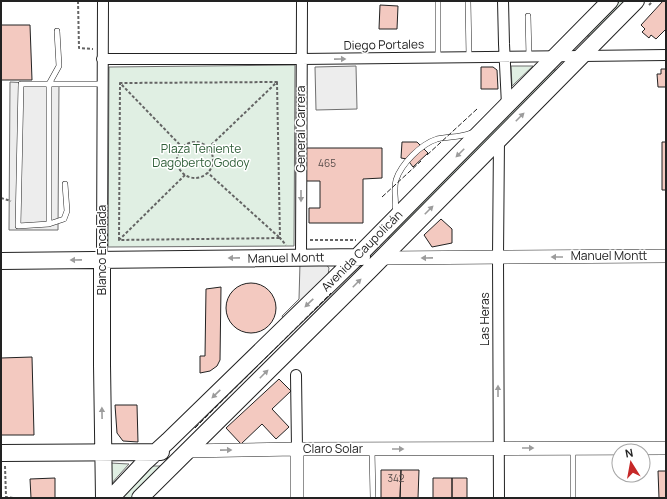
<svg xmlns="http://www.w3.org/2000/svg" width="667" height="499" viewBox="0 0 667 499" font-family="Manrope,sans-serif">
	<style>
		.green { fill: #e0efe3; stroke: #6f6f6f }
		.parking { fill: #ededed; stroke: #6f6f6f }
		.building { fill: #f3c9c0; stroke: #222 }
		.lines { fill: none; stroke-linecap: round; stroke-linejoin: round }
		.service-casing { stroke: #222; stroke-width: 6 }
		.minor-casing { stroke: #222; stroke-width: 12 }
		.tertiary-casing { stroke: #222; stroke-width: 14 }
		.primary-casing { stroke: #222; stroke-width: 18 }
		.path { stroke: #646464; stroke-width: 2; stroke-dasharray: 3 2; stroke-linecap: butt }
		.service { stroke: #fff; stroke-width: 5 }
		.minor { stroke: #fff; stroke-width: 10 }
		.tertiary { stroke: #fff; stroke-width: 13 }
		.primary { stroke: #fff; stroke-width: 16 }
		.fence { stroke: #222; stroke-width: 1; stroke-dasharray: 5 2; stroke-linecap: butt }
		.oneway { fill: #9c9c9c }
		.labels { text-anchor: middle; stroke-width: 3; stroke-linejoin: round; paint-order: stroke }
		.number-label { font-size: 10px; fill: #564c4a }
		.street-label { font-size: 12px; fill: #222; stroke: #fff }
		.park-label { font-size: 12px; fill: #2f5e38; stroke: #fff }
	</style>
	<rect width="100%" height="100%" fill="#fff"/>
	<path class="green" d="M620,1H629L594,36H585Z
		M295,65L294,246L108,247L109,67Z
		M511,66H533L512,86Z
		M550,70H560L392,238H384Z
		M110,463L129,464L110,485Z
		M153,466H162L131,498H122Z"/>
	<path class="parking" d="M356,66L357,109L316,110L315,67Z
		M10,82L49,84L59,83L58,230H9Z
		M300,263H325L329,268L328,275L284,320L282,316L299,299Z"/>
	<path class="building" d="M663,1H666V29L656,39L651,35L649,38L642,32L645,29L641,25Z
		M380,5L398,6L397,29H379Z
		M1,25H30L32,80H1Z
		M481,67H493L497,70L498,89H481Z
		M661,69H666V87H658L657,74H661Z
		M402,142H417L428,153L413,167L407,159L401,158Z
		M662,142H666V190H662Z
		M306,148H382V178L363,179V223H309V208H320V181H306Z
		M441,219L452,229V243L432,247L424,235Z
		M226 308a25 25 0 1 1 50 0a25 25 0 1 1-50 0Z
		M221,287L220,360L217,366L210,371L200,373V356H205L206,289Z
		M32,357L34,435H1V358Z
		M279,379L291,391L272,409L289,427L276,439L262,424L241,444L226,428Z
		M115,405H137L138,442L123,441L117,433Z
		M381,470H401L400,498H381Z
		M401,470H419L418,498H400Z
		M658,471H666V498H659Z
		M55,478V498H31L30,479Z
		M433,478H452V498H433Z
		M452,478H467V498H452Z"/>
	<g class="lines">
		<defs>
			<path id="service" d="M438,1V58
				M468,1L469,57
				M528,16L529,57
				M65,184L67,211L64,219L49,224L18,226L21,84H102
				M395,212C397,201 393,191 396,180C401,164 421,144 437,139C449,136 459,138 471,133
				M49,224V84L59,66L57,31
				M573,449V498
				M372,450L373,498"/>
			<path id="minor" d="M503,1L504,44L507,105
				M102,59H301L582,56L666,55
				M301,257L302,1
				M102,259L103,1
				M296,375L297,449
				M499,498L498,257L499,139"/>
			<path id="tertiary" d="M382,258L666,256
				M187,451L297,449L666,448
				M297,498V449"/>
			<path id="primary" d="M102,259V365L104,498
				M1,261L362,257
				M1,453L161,452
				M111,498L145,462L168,441L357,257L610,1
				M140,498L371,269L636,1"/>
		</defs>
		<use href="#service" class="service-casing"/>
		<use href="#minor" class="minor-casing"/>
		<use href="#tertiary" class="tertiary-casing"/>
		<use href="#primary" class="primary-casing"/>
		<path class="path" d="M78,1L79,48L93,49
			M649,5L653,1
			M277,82L280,238L286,245
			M177 160a18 18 0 1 1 36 0a18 18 0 1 1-36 0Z
			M183,148L120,83L277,82L208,148
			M185,175L119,240L280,238L208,173
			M1,198L11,201
			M119,240L120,83
			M310,240H356
			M5,466L6,497L13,498"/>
		<use href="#service" class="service"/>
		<use href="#minor" class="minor"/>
		<use href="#tertiary" class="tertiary"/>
		<use href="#primary" class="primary"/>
		<path class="fence" d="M427,155L477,109
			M382,197L421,161
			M195,428L331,293"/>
	</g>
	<defs><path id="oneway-solid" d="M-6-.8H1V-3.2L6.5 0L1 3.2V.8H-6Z"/></defs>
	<g class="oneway">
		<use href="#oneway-solid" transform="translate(340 59) rotate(-1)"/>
		<use href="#oneway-solid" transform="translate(520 117) rotate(-45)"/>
		<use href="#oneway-solid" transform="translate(460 153) rotate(135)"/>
		<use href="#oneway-solid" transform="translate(301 196) rotate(90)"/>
		<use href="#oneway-solid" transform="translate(429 210) rotate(-45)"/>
		<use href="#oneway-solid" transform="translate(557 257) rotate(180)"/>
		<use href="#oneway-solid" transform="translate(234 258) rotate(179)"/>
		<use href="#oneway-solid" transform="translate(427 258) rotate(179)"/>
		<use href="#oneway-solid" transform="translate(76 260) rotate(179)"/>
		<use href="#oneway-solid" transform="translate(357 283) rotate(-45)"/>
		<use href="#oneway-solid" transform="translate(309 303) rotate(136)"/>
		<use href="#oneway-solid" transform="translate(264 374) rotate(-45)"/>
		<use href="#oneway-solid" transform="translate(498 391) rotate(-90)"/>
		<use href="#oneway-solid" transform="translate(216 394) rotate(136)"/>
		<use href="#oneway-solid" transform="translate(102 413) rotate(-91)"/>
		<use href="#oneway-solid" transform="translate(528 448)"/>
		<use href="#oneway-solid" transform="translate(398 449)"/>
		<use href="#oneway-solid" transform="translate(226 450) rotate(-1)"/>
	</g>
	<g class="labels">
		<g class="number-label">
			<text x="327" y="167">465</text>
			<text x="396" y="482">342</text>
		</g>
		<g class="street-label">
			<text transform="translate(384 45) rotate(-1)" y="4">Diego Portales</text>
			<text transform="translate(301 129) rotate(-90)" y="4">General Carrera</text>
			<text transform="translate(102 250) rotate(-90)" y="4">Blanco Encalada</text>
			<text transform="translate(362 251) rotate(-45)" y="4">Avenida Caupolicán</text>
			<text x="609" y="260">Manuel Montt</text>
			<text transform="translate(286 258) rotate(-1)" y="4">Manuel Montt</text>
			<text transform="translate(485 319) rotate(-90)" y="4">Las Heras</text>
			<text x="333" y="453">Claro Solar</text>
		</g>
		<g class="park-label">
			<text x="201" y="153">Plaza Teniente<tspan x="201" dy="14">Dagoberto Godoy</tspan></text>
		</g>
	</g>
	<rect width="667" height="499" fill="none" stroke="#222222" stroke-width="4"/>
	<g transform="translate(631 463) rotate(349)"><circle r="19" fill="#ffffff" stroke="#a7a7a7"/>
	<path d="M0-3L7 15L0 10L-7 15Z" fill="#c62828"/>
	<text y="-6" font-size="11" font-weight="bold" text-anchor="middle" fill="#222222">N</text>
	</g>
</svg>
